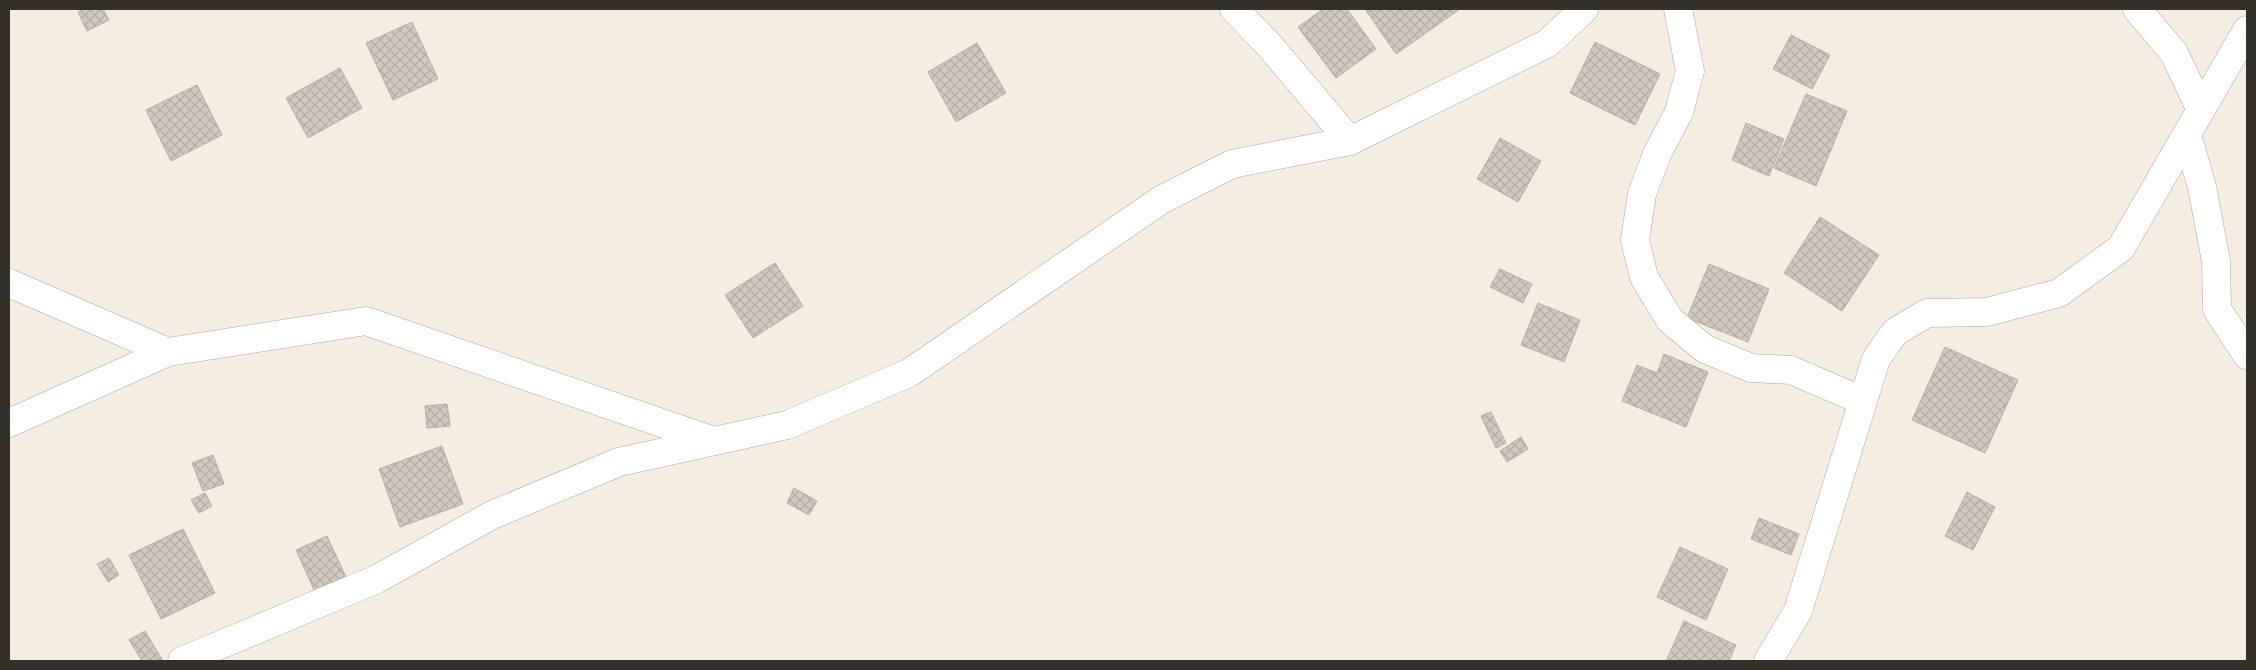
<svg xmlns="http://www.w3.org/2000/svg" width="2256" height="670" viewBox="0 0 2256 670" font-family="'Roboto Condensed',sans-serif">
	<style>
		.building { fill: url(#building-cross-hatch); stroke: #b7afa5 }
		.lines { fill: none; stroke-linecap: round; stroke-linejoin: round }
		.minor-casing { stroke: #aea59b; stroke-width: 29 }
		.minor { stroke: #fff; stroke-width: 28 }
	</style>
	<defs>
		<pattern id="building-cross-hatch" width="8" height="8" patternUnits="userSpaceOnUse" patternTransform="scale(1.25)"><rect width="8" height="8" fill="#d1c9be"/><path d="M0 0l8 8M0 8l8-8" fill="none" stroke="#b4ada3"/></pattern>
	</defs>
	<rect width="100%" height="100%" fill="#f6ede2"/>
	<path class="building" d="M84,9H103L109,20L87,31L78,12Z
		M1323,9H1347L1376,49L1336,78L1298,27Z
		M1365,9H1460L1396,54Z
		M412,22L438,79L393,100L366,43Z
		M1791,35L1830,55L1812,89L1773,69Z
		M1595,42L1660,74L1635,125L1570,93Z
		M977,43L1006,93L956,122L928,72Z
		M340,68L362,108L308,138L286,98Z
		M197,85L222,135L171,161L146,110Z
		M1806,94L1847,111L1816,186L1774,168Z
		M1746,123L1784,139L1769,176L1732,160Z
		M1500,138L1541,161L1518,202L1477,179Z
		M1820,217L1879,255L1842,311L1784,273Z
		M775,263L803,306L753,338L725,295Z
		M1709,264L1769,289L1748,342L1687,318Z
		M1500,269L1532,284L1523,303L1490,287Z
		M1538,303L1580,320L1564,362L1521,345Z
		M1945,347L2018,380L1985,453L1912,420Z
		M1664,354L1708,372L1686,427L1622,401L1637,365L1657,373Z
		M447,404L450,426L427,428L425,406Z
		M1491,412L1506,443L1496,448L1481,416Z
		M1521,437L1528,449L1507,462L1500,451Z
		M442,446L463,504L400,527L379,469Z
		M213,455L224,484L203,491L192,463Z
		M794,488L817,501L809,515L787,503Z
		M1967,492L1995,507L1973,550L1945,536Z
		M205,493L212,506L199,513L191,500Z
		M1759,518L1799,534L1791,555L1751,539Z
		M183,529L215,593L161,619L129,555Z
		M327,536L346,577L315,592L296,550Z
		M1680,547L1728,569L1706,620L1657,597Z
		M109,558L119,575L108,582L97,564Z
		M1684,621L1736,645L1729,661H1666Z
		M145,631L163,661H142L129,640Z"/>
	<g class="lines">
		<defs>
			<path id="minor" d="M1234,9L1269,45L1350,141
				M1678,9L1690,71L1679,112L1657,154L1642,194L1635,240L1644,277L1670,320L1705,349L1751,368L1791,370L1863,401
				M2137,9L2174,53L2201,110
				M2187,135L2202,187L2216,261L2217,309L2247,355
				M9,283L168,352
				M9,423L168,352L366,321L714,441
				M182,661L377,579L492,515L619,462L787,425L909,373L1161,200L1232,164L1350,141L1548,43L1584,9
				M1768,661L1798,611L1876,359L1895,332L1927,313L1987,312L2059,293L2121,248L2247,30"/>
		</defs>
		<use href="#minor" class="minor-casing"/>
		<use href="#minor" class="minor"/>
	</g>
	<rect width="2256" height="670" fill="none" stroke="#34312c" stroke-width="20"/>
</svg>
